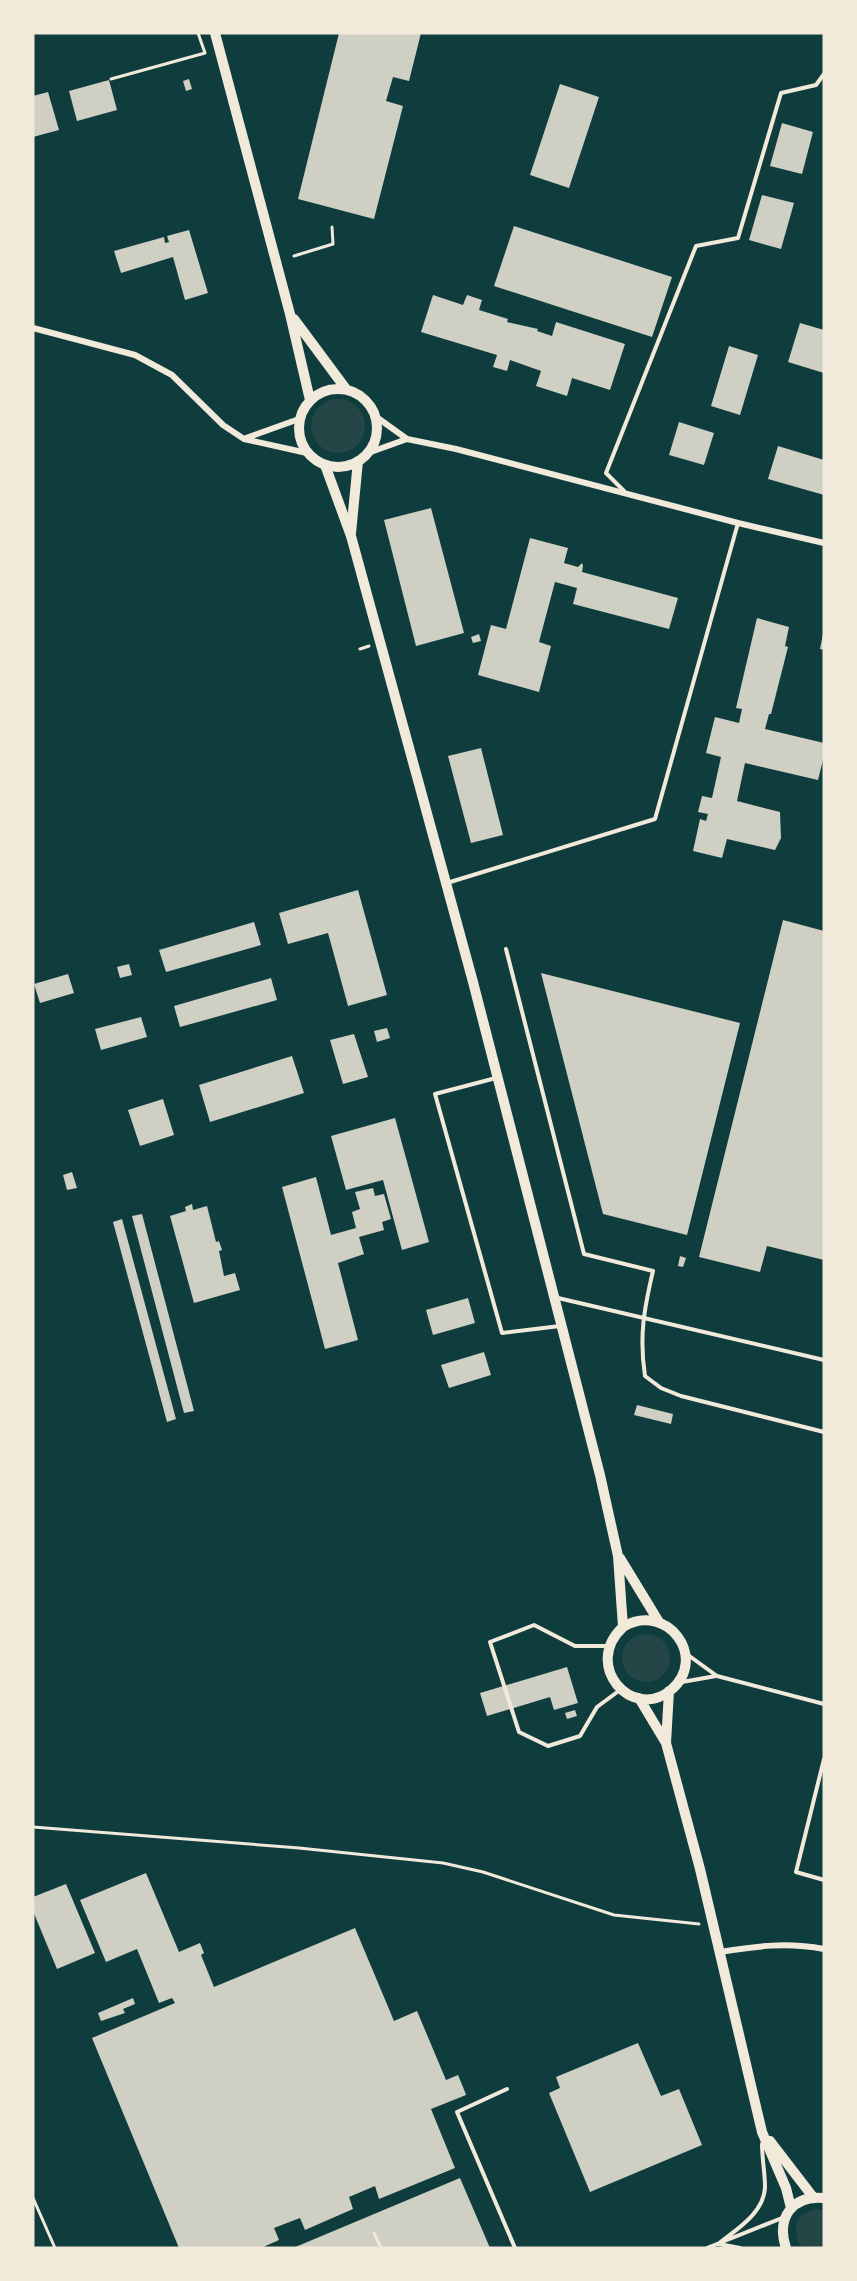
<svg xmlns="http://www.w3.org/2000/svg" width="857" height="2281" viewBox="0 0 857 2281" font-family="'Exo 2',sans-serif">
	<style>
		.green { fill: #244646 }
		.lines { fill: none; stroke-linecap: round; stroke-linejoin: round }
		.stream { stroke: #0a2a2b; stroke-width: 5 }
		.building { fill: #cfcfc3 }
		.path { stroke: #f1e9da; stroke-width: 3 }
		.service { stroke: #f1e9da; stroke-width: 4 }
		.minor { stroke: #f1e9da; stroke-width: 6 }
		.secondary { stroke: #f1e9da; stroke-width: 10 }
	</style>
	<rect width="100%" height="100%" fill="#0f3d3e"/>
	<path class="green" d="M311 426a27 27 0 1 1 54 0a27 27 0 1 1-54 0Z
		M622 1658a24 24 0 1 1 48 0a24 24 0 1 1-48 0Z
		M817,2209L824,2211V2248H802C790,2231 796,2212 817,2209Z"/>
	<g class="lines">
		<path class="stream" d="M33,2247L34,2248"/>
	</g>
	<path class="building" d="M339,33H421L409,81L393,77L386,101L403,106L374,219L298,199Z
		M189,79L192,89L186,91L183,81Z
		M109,80L117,110L77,121L69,91Z
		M560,84L599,97L569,188L530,175Z
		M48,92L59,130L33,137V96Z
		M782,123L813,132L802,174L770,166Z
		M762,195L794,203L781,249L749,240Z
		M514,226L672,277L652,337L494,286Z
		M189,230L208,293L185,300L173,257L121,273L114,251L164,237L165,243L169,242L167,236Z
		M433,295L463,305L467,295L482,300L479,310L508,319L507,322L538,329L537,331L552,336L556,322L625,344L610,390L572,378L567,396L536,386L541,371L510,360L507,371L493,367L497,355L421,332Z
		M800,323L824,330V373L788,362Z
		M729,346L758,355L740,415L711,406Z
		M679,422L714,433L704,465L669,455Z
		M778,446L824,460V495L768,479Z
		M431,508L464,633L416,646L384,520Z
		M530,538L568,548L564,563L578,567L582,563L583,566L582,572L678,598L669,629L573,604L577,588L555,582L539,642L551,646L539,692L478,675L491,625L506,629Z
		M757,618L789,627L785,646L788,647L771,714H769L765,729L824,743V756L818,780L745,763L737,801L780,812L781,838L775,850L727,839L722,858L693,851L700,819L706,821L708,814L698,812L702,796L712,798L721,757L706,753L715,717L739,723L742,709L736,708Z
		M479,634L481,641L473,643L471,637Z
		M823,634H824V650L820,649Z
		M481,748L503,835L471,843L448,756Z
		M358,890L387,995L348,1006L328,933L288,944L279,913Z
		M783,920L824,931V1260L767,1246L760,1272L699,1257Z
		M254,922L261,945L166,972L159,950Z
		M129,964L132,975L120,978L117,967Z
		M541,973L740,1023L687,1235L603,1214Z
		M68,974L74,993L40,1003L34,984Z
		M271,978L277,1000L180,1027L174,1006Z
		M141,1017L147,1037L101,1050L95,1029Z
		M387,1028L390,1038L377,1042L374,1031Z
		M354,1034L368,1077L343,1084L330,1040Z
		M292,1056L304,1093L210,1122L199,1085Z
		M163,1099L174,1135L140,1146L128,1110Z
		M395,1118L429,1242L402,1250L383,1180L346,1190L331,1136Z
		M72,1172L77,1188L67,1190L63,1175Z
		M316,1177L331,1235L356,1228L352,1212L360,1209L355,1192L373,1188L375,1196L384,1194L391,1219L382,1222L384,1230L359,1237L364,1254L338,1263L358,1340L325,1349L282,1187Z
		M192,1204L193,1210L207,1206L216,1242L219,1241L222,1250L219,1251L224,1276L235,1273L240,1290L194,1303L170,1216L186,1211L185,1207Z
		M142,1214L194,1411L184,1413L132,1216Z
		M122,1219L176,1419L167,1422L113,1222Z
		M680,1256L686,1258L683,1267L678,1266Z
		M468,1298L475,1323L433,1335L426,1310Z
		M484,1352L491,1375L449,1388L441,1365Z
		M637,1405L673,1414L671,1424L634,1415Z
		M567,1667L578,1703L554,1710L550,1697L487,1716L480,1693Z
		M575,1710L577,1716L567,1719L565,1713Z
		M146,1873L179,1952L200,1943L204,1953L201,1955L214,1987L355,1928L394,2021L417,2011L446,2080L458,2075L465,2092L466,2095L431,2109L455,2168L379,2199L375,2186L349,2197L353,2209L305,2230L300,2218L274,2228L279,2240L261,2248H179L92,2038L175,2003L172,1998L159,2003L137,1949L106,1962L80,1900Z
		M66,1884L95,1953L57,1969L33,1911V1897Z
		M133,1998L135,2004L123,2009L125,2013L101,2021L98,2013Z
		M638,2043L661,2096L679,2089L702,2145L590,2192L549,2093L560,2088L556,2077Z
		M460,2178L490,2248H293Z"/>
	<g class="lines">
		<path class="path" d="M111,79L205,53L198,33
			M294,256L333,244L332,227
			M360,649L369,646
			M33,1827L299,1848L443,1863L483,1872L614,1915L699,1924
			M33,2198L55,2248
			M374,2233L381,2248"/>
		<path class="service" d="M624,491L606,473L696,246L738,238L781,93L816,85L824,74
			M447,883L655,819L738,523
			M506,949L584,1254L653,1271C644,1309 639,1337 645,1376L661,1388L681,1396L824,1432
			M496,1078L435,1094L502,1333L560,1326
			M558,1298L824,1360
			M609,1646H575L534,1625L490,1642L519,1732L548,1746L580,1736L597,1707L620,1690
			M688,1655L717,1676L824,1704
			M682,1682L716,1676
			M824,1759L796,1872L824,1880
			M507,2089L457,2112L515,2248
			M718,2244C737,2229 764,2213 765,2187C765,2173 762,2158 762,2144
			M719,2244L740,2248
			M707,2248L782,2218"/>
		<path class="minor" d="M33,328L135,355L172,375L223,425L244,439L307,453
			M375,416L407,439L456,449L738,523L824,543
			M246,438L299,419
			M368,453L407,439
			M720,1952C757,1946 786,1942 824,1949"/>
		<path class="secondary" d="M215,33L290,314L310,400
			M294,319L346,389
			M299 428a39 39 0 1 1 78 0a39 39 0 1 1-78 0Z
			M325,465L351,536L419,784L473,982L600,1475L618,1556L623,1627C582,1665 632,1722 671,1690C709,1658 667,1601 623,1627
			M351,533L358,461
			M620,1558L659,1622
			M639,1698L666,1743L700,1869L762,2132L786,2188L791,2208
			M666,1743L669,1691
			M770,2141L813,2197
			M786,2248C776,2218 792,2195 824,2198"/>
	</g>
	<rect width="857" height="2281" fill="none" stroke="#f1e9da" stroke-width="69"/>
</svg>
